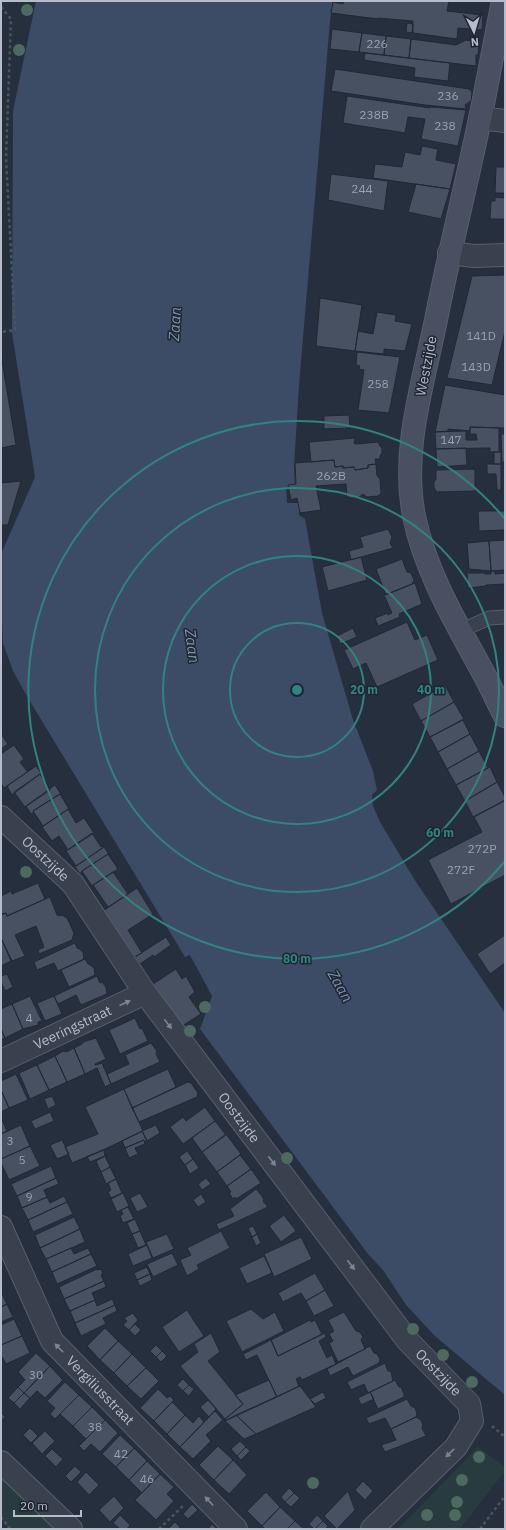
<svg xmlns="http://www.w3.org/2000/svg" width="506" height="1530" viewBox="0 0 506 1530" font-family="'IBM Plex Sans',sans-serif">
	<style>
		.green { fill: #283b3f }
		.water { fill: #3c4b66 }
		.building { fill: #475162; stroke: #212835 }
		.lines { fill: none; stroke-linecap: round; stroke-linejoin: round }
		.lane-casing { stroke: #585f6c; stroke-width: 15 }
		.street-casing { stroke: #585f6c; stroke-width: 24 }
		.secondary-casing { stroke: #585f6c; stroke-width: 24 }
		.path { stroke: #46585c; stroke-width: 2.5; stroke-dasharray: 3 3; stroke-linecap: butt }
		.lane { stroke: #3a414e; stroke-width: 13 }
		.street { stroke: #3a414e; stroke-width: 22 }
		.secondary { stroke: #485061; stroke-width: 22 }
		.tree { fill: #4e6960 }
		.oneway { fill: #7e8592 }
		.ring { fill: none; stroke: #308480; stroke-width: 2 }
		.labels { text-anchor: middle; stroke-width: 3; stroke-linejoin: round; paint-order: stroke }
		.number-label { font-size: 12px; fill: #9aa1af }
		.street-label { font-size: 14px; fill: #b6bcc9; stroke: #1f2633 }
		.water-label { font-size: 15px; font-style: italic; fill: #7f91af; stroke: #1f2633 }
		.centre { fill: #308480; stroke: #1f2633; stroke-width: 2 }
		.ring-label { font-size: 12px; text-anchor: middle; font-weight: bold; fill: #308480; stroke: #1f2633; stroke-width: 3; stroke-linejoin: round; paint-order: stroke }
	</style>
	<rect width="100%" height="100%" fill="#262f3e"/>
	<path class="green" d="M478,1447L505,1467V1471L460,1529H398Z
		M1,1472L58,1529H9L1,1519Z"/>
	<path class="water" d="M36,1H333L330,21L299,385L294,467L295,487L286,488L287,503H299V515L305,519L322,613L353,720L373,771L377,790L372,795L373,806L380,822L416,882L505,1013V1395L435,1336L406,1305L383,1270L368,1254L200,1029L212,996L190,955L185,957L28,698L13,671L3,643L1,597V554L35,477L12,333L13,111Z"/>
	<path class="building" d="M344,1H449L447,11L483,15L482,30L458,28L457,39L413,33V21L378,18V19L331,13L333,2L343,4Z
		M407,23L413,24L412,33L406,32Z
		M332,29L362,33L359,52L330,49Z
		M362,33L386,36L384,55L359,52Z
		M386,36L411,39L409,58L384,55Z
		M411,39L456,45L466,40L478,42L479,43L478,55H476V66L409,58Z
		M365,53L450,63L448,81L414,77L415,68L364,60Z
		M335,69L469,89L472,92L471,101L465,105L466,109L425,105L331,91Z
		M347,96L430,108V107L466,110L458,146L421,139L425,119L408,117L405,133L343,123Z
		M422,146L438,149L436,160L456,164L450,189L373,178L375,164L402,167L405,152L420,155Z
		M496,167H505V193H495Z
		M331,174L388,181L384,211L328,200Z
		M416,184L450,189L441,219L408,212Z
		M495,197L505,198V219H490L491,201H495Z
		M505,275V331L492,385L447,378L472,276Z
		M320,298L362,305L355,351L316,346Z
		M377,312L396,315L395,321L412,324L405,351L384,349V354L355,351L358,331L373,334Z
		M357,352L400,357L389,413L358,410L364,370L359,369L360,366L356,365Z
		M1,355L16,445L1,448Z
		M445,385L505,395V428L470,427V431L448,429V431L435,432Z
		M349,415L350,428L324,429V416Z
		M470,427L499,428V452H490V448L436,449L435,432L466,431V440H477L476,434H470Z
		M501,434H505V462H502Z
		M355,438L354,443L355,444L379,442V445L382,448V453L380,456V459H375L376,464L368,465V468L355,470L354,467L343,468V466L335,467L334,460L311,462L309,442Z
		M466,448L467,465L437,467L436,449Z
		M494,452H501V464H494Z
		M334,460L335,467L343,466V468L354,467L355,470L368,468V465L376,464L377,476L380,479L381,493L378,496L367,497L363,494L358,498H350L347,496L346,484L316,486L321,510L300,513L297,498L291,500L288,485L296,484L295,463Z
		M487,464H501V490H497L496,474H487Z
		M475,469V491L437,492L434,488V482L436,479V470Z
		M21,481L8,525H1V483Z
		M478,511H505V530L479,531Z
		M388,529L392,537L390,543L393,548L351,560L349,551L363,547L360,537Z
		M505,540V570L491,571L489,541Z
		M489,541L491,571L469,569L467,543Z
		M361,557L367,580L328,591L322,567Z
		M402,559L407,572L411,573L414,580L412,584L386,595L376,569Z
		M491,571H495V574L505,573V584L486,585V586L468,588L467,573H485V574H491Z
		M415,583L422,604L399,614L400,617L378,626L375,618L388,613V615L392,613L384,595Z
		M407,622L415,640L427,635L438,660L377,687L366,663L353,669L344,650Z
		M353,628L357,637L340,644L337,636Z
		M445,685L454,702L421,721L412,704Z
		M454,702L464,719L430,737L421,721Z
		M463,720L470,734L438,752L430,737Z
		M1,734L8,744L1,749Z
		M470,734L479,751L447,769L438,752Z
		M14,745L24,759L20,762L27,771L30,769V770L4,788L1,783V754Z
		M479,751L488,768L456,785L447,769Z
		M36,766L44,777L43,778L40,774L12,795L7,786Z
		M490,767L497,782L465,801L456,785Z
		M40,774L50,790L25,807L14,792Z
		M497,782L505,797V800L473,817L465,801Z
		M55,785L63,797H62L60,794L33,811L34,812L31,814L26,806Z
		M60,794L69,809L43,826L33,811Z
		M504,801L505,804V875L451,904L428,860L482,832L474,817Z
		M68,809L76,823L84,818L94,833L68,850L59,836L52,841L42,827Z
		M92,833L101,847L103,846L104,847L76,866L66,851Z
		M104,847L111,857H110L108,854L82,871L80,874L74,865L76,866Z
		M108,854L118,869L92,886L82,871Z
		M113,872L128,894L108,907L93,885Z
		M38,883L45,899L7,916L6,913L1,915V896L11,891L12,894Z
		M137,888L153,914L128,930L142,953L135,957L103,911Z
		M50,897L57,915L59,916L62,915L67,918L74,933L72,940L39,954L38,950L44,947L36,926L15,935L25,956L12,961L1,938V914L6,913L7,916Z
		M505,935V963L490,974L477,954Z
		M166,937L171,945L154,957L153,955L140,964L135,957Z
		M1,938L11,961L1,966Z
		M75,943L77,948H78L83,952L84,959L58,971L54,963L37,970L34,962Z
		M85,959L88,964H89L94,968L95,975L69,987L61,970Z
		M176,969L182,979L186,976L195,992L189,997L201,1014L182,1026L153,984Z
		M7,974L13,987L5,991L1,982V976Z
		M97,976L100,983L102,982L106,987L107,994L81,1005L76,995L58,1004L54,996Z
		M30,996L42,1021L38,1022V1025L23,1029L12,1004Z
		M54,996L62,1014L45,1021L37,1003Z
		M12,1004L23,1029L5,1038L1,1029V1009Z
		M135,1018L140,1029L142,1028L148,1041L120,1054L109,1030Z
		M1,1029L5,1038L1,1040Z
		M96,1038L106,1059L95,1064V1065L102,1063L111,1084L105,1087L97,1068L85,1074L74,1048L82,1044L83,1042Z
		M151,1043L157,1051L156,1054L160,1062L111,1084L107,1074L129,1064L125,1055Z
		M74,1048L85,1074L67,1082L55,1056L63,1051L66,1052Z
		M55,1056L67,1082L49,1090L37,1065Z
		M37,1065L49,1090L30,1099L19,1073Z
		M168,1069L176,1087L132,1108L124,1089Z
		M16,1074L28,1100L9,1108L1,1090V1081Z
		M188,1082L191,1083L198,1093L197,1097L139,1122L132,1108Z
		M124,1089L143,1131L105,1149L72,1163L65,1147L98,1134L85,1107Z
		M1,1090L9,1108L1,1112Z
		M52,1096L56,1105L48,1109L44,1099Z
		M205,1107L215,1121L183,1144L170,1127L183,1117L186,1121Z
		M50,1112L54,1121L35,1129L31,1121Z
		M1,1118L7,1131L1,1134Z
		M215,1121L226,1135L202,1152L192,1138Z
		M21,1125L30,1146L1,1159V1134Z
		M156,1125L160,1133L147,1141L142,1131Z
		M142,1131L147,1141L145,1142L144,1140L125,1148L122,1141Z
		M226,1134L241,1154L217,1172L202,1152Z
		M62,1140L69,1154L57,1159L50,1145Z
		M144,1140L145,1144L135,1148L138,1154L129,1158L125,1148Z
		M30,1146L40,1166L9,1180L1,1163V1159Z
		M104,1150L105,1156L90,1162L87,1157Z
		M187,1151L193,1159L185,1165L179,1157Z
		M240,1155L251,1169L227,1186L217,1172Z
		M105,1156L110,1167L101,1172L96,1161Z
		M193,1159L199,1168L190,1174L185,1165Z
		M51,1166L56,1178L17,1196L11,1184Z
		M110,1167L116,1179L106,1184L101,1172Z
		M251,1169L261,1183L236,1199L235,1197L233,1199L229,1193L231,1192L227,1186Z
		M56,1178L59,1184L44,1190L47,1197L22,1208L17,1196Z
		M206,1178L211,1184L202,1190L198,1184Z
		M116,1179L122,1193L111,1198L108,1192L111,1190L108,1183Z
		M256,1189L262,1196L264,1200L263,1201L268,1207L219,1230L216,1224L234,1216L230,1209Z
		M123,1193L129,1206L117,1212L111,1199Z
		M140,1193L148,1207L137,1212L130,1198Z
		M201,1194L206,1202L198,1207L193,1200Z
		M64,1196L67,1202L28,1220L22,1208L47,1197L50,1203Z
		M67,1202L73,1214L33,1232L28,1220Z
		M128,1207L134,1219L123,1223L120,1216L123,1214L121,1210Z
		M284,1215L296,1231L281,1242L269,1226Z
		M74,1217L80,1229L40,1248L35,1235Z
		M135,1219L140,1231L132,1234L127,1223Z
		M253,1226L257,1234L252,1237L248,1228Z
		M80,1229L85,1242L46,1259L40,1248Z
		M140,1231L146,1245L138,1248L132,1234Z
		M221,1231L230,1248L197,1265L199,1269L187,1276L180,1260L191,1255L187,1248Z
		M167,1234L174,1249L153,1258L146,1242Z
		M257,1234L261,1243L256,1246L252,1237Z
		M301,1237L312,1259L274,1277L264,1254Z
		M147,1245L152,1258L133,1266L128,1254Z
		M71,1248L74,1254L88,1248L91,1254L52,1272L46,1259Z
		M172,1253L178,1265L153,1277L147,1264Z
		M91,1254L97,1266L57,1284L52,1272Z
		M264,1256L272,1273L247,1284L239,1268Z
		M147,1267L150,1274L137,1280L134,1273Z
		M97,1269V1270L101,1269L103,1274L101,1275L104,1281L64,1299L59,1287Z
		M315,1273L325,1290L306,1301L301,1293L283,1302L278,1293Z
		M150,1274L152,1280L140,1286L137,1280Z
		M104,1281L106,1287L92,1293L95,1300L70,1311L64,1299Z
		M325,1290L334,1306L314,1316L306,1301Z
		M1,1292L7,1304L1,1307Z
		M112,1299L115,1305L75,1323L70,1311L95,1300L97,1306Z
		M7,1304L13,1317L1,1322V1307Z
		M115,1305L117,1311L103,1318L106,1324L81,1336L75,1323Z
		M251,1309L263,1319L275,1312L284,1331L242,1352L226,1321Z
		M187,1310L204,1336L179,1352L162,1327Z
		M344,1312L356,1331L360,1332L363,1337L361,1340L365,1349L338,1362L329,1343L333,1341L329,1334L334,1331L328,1320Z
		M133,1313L138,1320L129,1330L123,1325L127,1321L124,1318Z
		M14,1319L22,1336L1,1345V1325Z
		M310,1320L311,1322L315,1320L322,1334L278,1356L271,1340Z
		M135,1324L141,1330L135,1336L129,1330Z
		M105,1328L118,1341L100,1360L87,1346Z
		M211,1333L220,1352L208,1361L243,1404L225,1419L180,1366L198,1352L194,1344Z
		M325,1333L326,1337L319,1341L327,1358L332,1355L336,1364L302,1380L300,1377L296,1379L299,1386L277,1397L257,1355L246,1360L243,1354L271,1340L278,1356Z
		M22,1336L30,1353L6,1364L1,1355V1345Z
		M118,1341L132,1354L114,1373L100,1360Z
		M156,1345L162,1351L156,1357L150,1351Z
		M370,1346L374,1353L377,1354L380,1359L379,1363L353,1376L348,1367L330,1376L327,1369Z
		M162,1351L167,1356L161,1362L156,1357Z
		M36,1353L50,1366L24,1393L18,1387L25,1380L18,1372Z
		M132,1354L146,1368L127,1386L114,1373Z
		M385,1363L388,1371L391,1372L393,1381L368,1393L364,1384L351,1390L347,1382Z
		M50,1366L63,1380L45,1398L37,1391L30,1398L24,1393Z
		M146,1368L159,1381L141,1399L127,1386Z
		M183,1379L189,1385L183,1391L177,1385Z
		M269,1380L277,1397L225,1421V1419L243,1404L235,1395Z
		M395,1380L399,1387H401L404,1394V1397L378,1409L370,1392Z
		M65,1382L79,1395L55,1419L50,1414L55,1408L47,1401Z
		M189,1385L194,1389L189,1396L183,1391Z
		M300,1386L316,1407L256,1434L236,1415Z
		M18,1387L24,1393L14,1403L8,1398Z
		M158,1389L167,1398L170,1396L174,1400L154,1421L140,1408Z
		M323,1392L326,1398L315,1404L310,1399Z
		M370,1392L374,1399L361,1405L358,1398Z
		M24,1393L30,1398L20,1409L14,1403Z
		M79,1395L92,1407L73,1426L60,1414Z
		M407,1399L411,1406L415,1408L417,1413L416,1417L391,1429L385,1418L369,1424L366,1418Z
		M208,1400L216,1409L209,1417L200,1407Z
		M172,1402L185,1415L167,1434L154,1421Z
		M92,1407L105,1420L86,1439L73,1426Z
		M215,1411L223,1420L206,1435L211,1441L193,1459L180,1447Z
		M1,1412L5,1417L1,1421Z
		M185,1415L193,1423L199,1416L204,1422L180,1447L167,1434Z
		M236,1415L256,1434L244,1439L225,1421Z
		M416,1417L421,1420L423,1425L422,1428L426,1436L385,1452L381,1445L396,1440L391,1429Z
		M105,1420L118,1433L100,1452L91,1444L84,1451L79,1446Z
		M30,1428L38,1436L31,1443L23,1435Z
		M45,1431L55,1441L42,1454L32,1443Z
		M120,1435L134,1448L116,1467L102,1454Z
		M240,1441L246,1447L237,1456L231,1449Z
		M218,1446L233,1460L214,1480L199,1465Z
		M246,1447L250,1451L241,1460L237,1456Z
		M134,1448L147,1461L129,1480L116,1467Z
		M52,1449L63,1459L56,1467L45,1456Z
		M233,1460L247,1475L229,1494L214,1480Z
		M147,1461L160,1474L142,1493L129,1480Z
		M75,1466L81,1472L71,1482L65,1476Z
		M86,1472L99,1485L89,1495L77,1482Z
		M160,1474L174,1487L167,1494L174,1501L156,1520L135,1500Z
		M363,1481L373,1491L365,1500L355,1490Z
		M289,1488L294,1493L285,1502L281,1497Z
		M348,1491L355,1510L337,1529L324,1516Z
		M266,1492L280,1507L262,1526L247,1511Z
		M294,1493L300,1498L291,1507L285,1502Z
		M114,1496L124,1508L110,1522L99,1510Z
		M192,1504L198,1510L188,1519L183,1514Z
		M280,1507L295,1521L287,1529H265L262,1526Z
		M120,1515L130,1525L127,1529H120L113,1523Z
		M317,1515L323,1521L315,1529H314L309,1524Z
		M295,1521L304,1529H287Z
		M323,1521L328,1526L326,1529H315Z
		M175,1522L180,1527L179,1529H168Z
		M212,1524L217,1529H208Z"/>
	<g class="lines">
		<defs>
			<path id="lane" d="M460,631L489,618L505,617"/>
			<g id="street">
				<path d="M480,118L505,121"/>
				<path d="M449,253L474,256L505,255"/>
				<path id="s1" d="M1,817L73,884L145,993L408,1341L469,1404L472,1421L456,1447L372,1529"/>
				<path id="s2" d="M1,1061L145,993"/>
				<path id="s3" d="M1,1227L52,1341L236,1529"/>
				<path d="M1,1462L71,1529"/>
			</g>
			<path id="secondary" d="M503,1C495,40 488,80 480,119C466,186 449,253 436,320C423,384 401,451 414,516C426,574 457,624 485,676C492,689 498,703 505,716"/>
		</defs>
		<use href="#lane" class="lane-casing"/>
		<use href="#street" class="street-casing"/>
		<use href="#secondary" class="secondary-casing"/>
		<path class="path" d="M1,7L11,19L6,158L15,330L1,332
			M492,1426L505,1437
			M1,1517L10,1529
			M159,1529L183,1506
			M480,1529L505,1496"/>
		<use href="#lane" class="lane"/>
		<use href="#street" class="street"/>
		<use href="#secondary" class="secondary"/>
	</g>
	<g class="tree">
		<circle cx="27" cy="10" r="6"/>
		<circle cx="19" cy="50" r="6"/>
		<circle cx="26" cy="872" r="6"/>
		<circle cx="205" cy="1007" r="6"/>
		<circle cx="190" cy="1031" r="6"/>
		<circle cx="287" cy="1158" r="6"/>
		<circle cx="413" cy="1329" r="6"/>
		<circle cx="443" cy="1355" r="6"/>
		<circle cx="472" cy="1382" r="6"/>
		<circle cx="479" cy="1457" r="6"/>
		<circle cx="462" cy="1480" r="6"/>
		<circle cx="313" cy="1483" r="6"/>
		<circle cx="457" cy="1502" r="6"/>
		<circle cx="427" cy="1515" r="6"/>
		<circle cx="455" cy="1515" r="6"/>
	</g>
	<defs><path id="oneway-solid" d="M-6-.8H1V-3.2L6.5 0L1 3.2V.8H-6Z"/></defs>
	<g class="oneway">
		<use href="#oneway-solid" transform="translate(125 1003) rotate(-25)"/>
		<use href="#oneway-solid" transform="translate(168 1024) rotate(53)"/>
		<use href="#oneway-solid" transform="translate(272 1161) rotate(53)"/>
		<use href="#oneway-solid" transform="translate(351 1265) rotate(53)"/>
		<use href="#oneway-solid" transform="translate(59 1348) rotate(-134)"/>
		<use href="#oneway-solid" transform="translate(450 1453) rotate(136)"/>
		<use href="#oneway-solid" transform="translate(209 1501) rotate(-133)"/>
	</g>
	<g class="ring">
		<circle cx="297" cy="690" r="67"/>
		<circle cx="297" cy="690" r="134"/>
		<circle cx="297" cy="690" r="202"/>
		<path d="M505 861A269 269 0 1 1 505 519"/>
	</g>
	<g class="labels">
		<g class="number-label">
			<text x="377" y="48">226</text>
			<text x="448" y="100">236</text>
			<text x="374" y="119">238B</text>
			<text x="445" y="130">238</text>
			<text x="362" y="193">244</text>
			<text x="481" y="340">141D</text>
			<text x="476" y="371">143D</text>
			<text x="378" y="388">258</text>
			<text x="451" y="444">147</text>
			<text x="331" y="480">262B</text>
			<text x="482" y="853">272P</text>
			<text x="461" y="874">272F</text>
			<text x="29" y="1022">4</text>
			<text x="10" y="1145">3</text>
			<text x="22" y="1164">5</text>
			<text x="29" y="1201">9</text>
			<text x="36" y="1379">30</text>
			<text x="95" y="1431">38</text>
			<text x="121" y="1458">42</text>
			<text x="147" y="1483">46</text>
		</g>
		<g class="street-label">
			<text transform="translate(426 366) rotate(-79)" y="5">Westzijde</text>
			<text dy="5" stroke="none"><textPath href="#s1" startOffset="61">Oostzijde</textPath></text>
			<text dy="5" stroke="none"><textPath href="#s2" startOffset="79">Veeringstraat</textPath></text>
			<text dy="5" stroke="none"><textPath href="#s1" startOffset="385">Oostzijde</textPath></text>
			<text dy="5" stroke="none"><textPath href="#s1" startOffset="709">Oostzijde</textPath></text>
			<text dy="5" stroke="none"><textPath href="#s3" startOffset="194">Vergiliusstraat</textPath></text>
		</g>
		<g class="water-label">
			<text transform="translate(175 324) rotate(-87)" y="5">Zaan</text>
			<text transform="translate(192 646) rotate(82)" y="5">Zaan</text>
			<text transform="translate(340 986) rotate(60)" y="5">Zaan</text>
		</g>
	</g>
	<circle cx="297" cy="690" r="6" class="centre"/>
	<g class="ring-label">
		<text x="364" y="694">20 m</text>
		<text x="431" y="694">40 m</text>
		<text x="440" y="837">60 m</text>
		<text x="297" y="963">80 m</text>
	</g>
	<rect width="506" height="1530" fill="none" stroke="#b6bcc9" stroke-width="4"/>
	<g transform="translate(474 32) rotate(175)" stroke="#1f2633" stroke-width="3" paint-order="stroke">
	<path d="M0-3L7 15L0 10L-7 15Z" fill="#b6bcc9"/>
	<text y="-6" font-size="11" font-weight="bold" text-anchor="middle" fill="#b6bcc9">N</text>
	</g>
	<path d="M14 1510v6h67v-6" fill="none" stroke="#b6bcc9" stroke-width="2"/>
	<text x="20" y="1510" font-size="12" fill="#b6bcc9" stroke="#1f2633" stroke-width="3" paint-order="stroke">20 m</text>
</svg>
